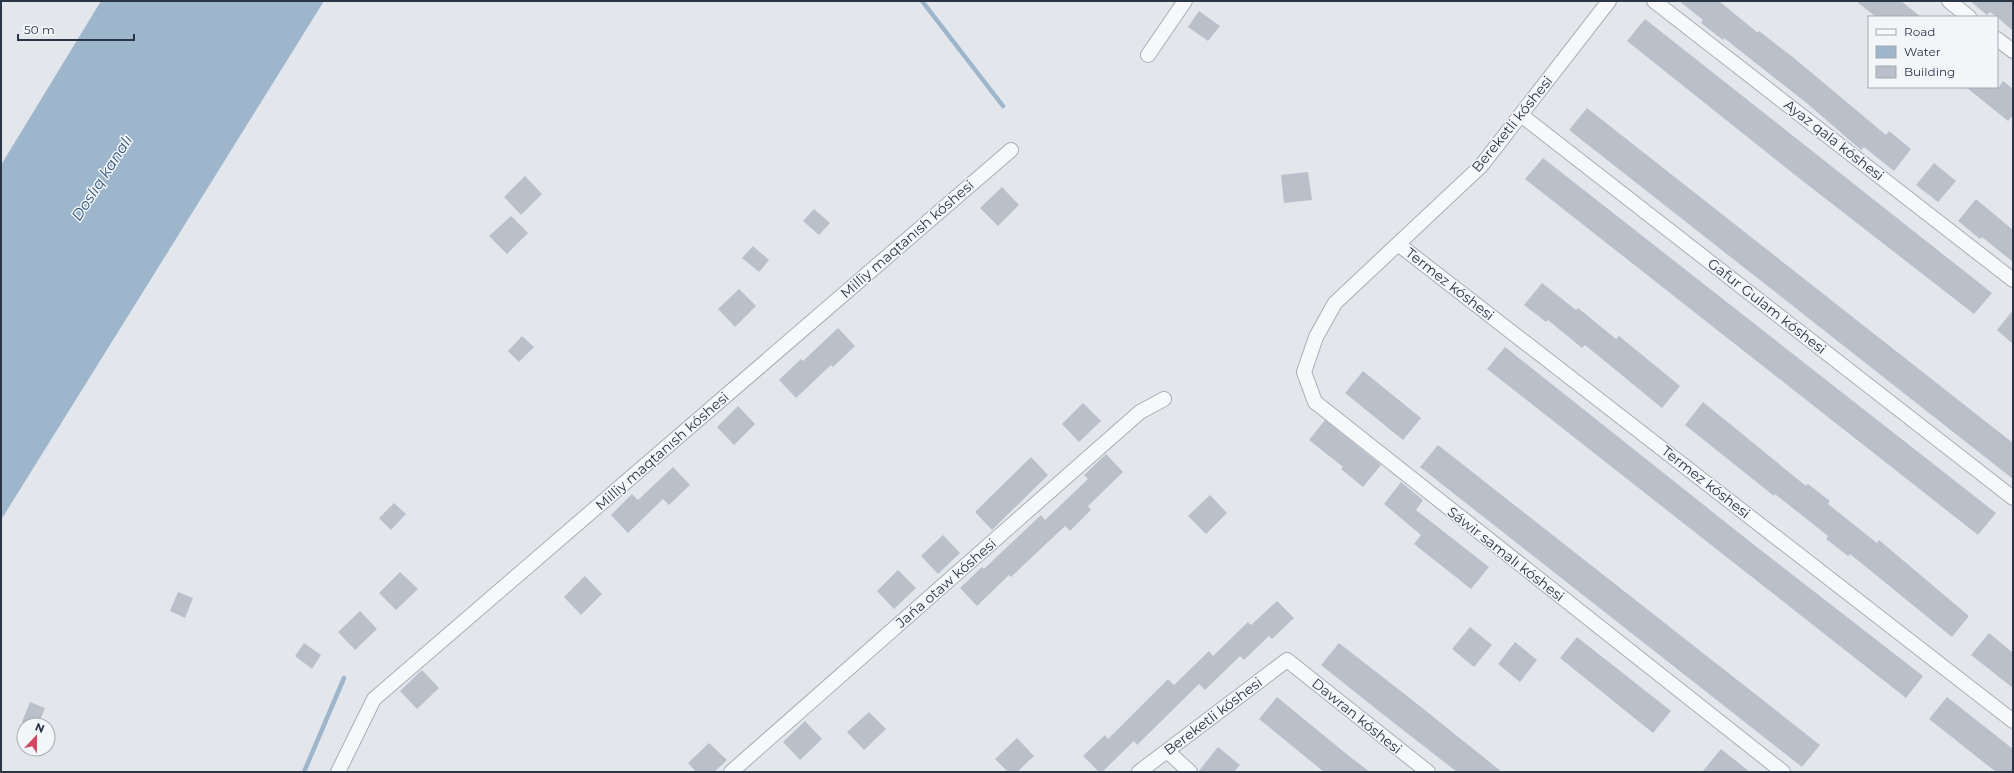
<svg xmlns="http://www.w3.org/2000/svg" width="2014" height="773" viewBox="0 0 2014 773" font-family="Montserrat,sans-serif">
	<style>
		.water { fill: #9eb6cc }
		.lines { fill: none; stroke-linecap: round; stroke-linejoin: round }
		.stream { stroke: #9eb6cc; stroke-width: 4.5 }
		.building { fill: #bac0ca }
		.minor-casing { stroke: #a8aeb7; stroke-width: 16 }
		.minor { stroke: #f6f8fa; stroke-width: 14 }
		.labels { text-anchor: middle; stroke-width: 3; stroke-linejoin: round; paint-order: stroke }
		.street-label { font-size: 14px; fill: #2a3545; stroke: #f3f6f9 }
		.water-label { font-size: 15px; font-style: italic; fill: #33567a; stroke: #f3f6f9 }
	</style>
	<rect width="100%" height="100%" fill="#e3e7ec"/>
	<path class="water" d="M101,1H324L1,520V165Z"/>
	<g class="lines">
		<path class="stream" d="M922,1L1003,106
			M304,772L344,678"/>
	</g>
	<path class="building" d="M1679,1H1719L1758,33L1759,31L1794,58L1886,135L1889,131L1911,149L1894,171L1864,147L1861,150L1809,105L1724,38L1723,40L1701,23L1703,20Z
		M1856,1H1901L1921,17H1876Z
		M1970,1H2013V31L1997,17L1990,12L1987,15Z
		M1199,11L1220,26L1208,41L1188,27Z
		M1645,19L1992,293L1974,314L1795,175L1627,41Z
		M2003,81L2013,89V115L2008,121L1966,87H1999Z
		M1587,108L2013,443V479L1569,130Z
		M1543,158L1996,513L1978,535L1525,179Z
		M1934,163L1956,181L1938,202L1916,185Z
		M1308,172L1312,200L1284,203L1281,175Z
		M525,176L542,194L521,215L504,197Z
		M1002,187L1019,205L998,226L980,208Z
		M1976,199L2013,230V262L1982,237L1980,239L1958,221Z
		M814,209L830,223L819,235L803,221Z
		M511,216L528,233L507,254L489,236Z
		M753,246L769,260L759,272L742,258Z
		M1542,283L1576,310L1578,308L1616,339L1619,336L1680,386L1662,408L1585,345L1582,348L1548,320L1546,322L1524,305Z
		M739,289L756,306L735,327L718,309Z
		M2013,310V344L1997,330Z
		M838,328L855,346L833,367L831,365L796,398L779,380L801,359L803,361Z
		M522,336L534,347L519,362L508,351Z
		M1505,347L1758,548L1923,676L1906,698L1487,369Z
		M1363,371L1421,418L1403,440L1345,393Z
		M1703,402L1806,486L1808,484L1830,501L1828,504L1877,543L1879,540L1969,616L1952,637L1850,554L1848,556L1826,539L1828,536L1775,494L1774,496L1685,425Z
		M1083,403L1101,421L1079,442L1062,424Z
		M738,406L755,424L734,445L717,427Z
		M1325,420L1381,465L1363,487L1341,469L1343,467L1309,440Z
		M1438,445L1820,745L1802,767L1420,467Z
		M1106,454L1123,472L1088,506L1091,510L1070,531L1065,526L1011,577L1009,575L977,606L960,588L982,567L984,569L1041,515L1045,520L1088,479L1084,475Z
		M1031,457L1048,475L992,530L975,512Z
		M673,467L690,485L669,505L663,499L628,533L611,515L632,494L638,500Z
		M1401,482L1423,500L1416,510L1489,567L1471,589L1414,544L1421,535L1384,504Z
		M1210,495L1227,513L1206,534L1188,516Z
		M394,503L406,514L391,530L379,518Z
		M943,535L960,553L938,574L921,556Z
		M898,570L916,588L894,609L877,591Z
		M400,572L418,589L396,610L379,593Z
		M585,576L602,594L581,615L564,597Z
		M178,592L193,598L185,618L170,611Z
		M1277,601L1294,618L1272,639L1269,636L1244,660L1240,656L1205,690L1199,684L1137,745L1134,741L1102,772H1099L1083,756L1105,735L1108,739L1168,679L1174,685L1209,651L1213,656L1248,622L1251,625Z
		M360,611L377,629L355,650L338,632Z
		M1470,627L1492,645L1474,667L1452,649Z
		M1989,633L2013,653V688L1971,655Z
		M1577,637L1671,711L1653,733L1560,658Z
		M1515,642L1537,660L1520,682L1498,664Z
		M304,643L321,655L312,669L295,656Z
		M1339,643L1411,699L1502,772H1457L1380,712L1321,665Z
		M422,670L439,688L417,709L400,691Z
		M1277,697L1349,756L1370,772H1324L1259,719Z
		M1947,697L2013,749V772H1996L1929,719Z
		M30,702L45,708L38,725H31L22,722Z
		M869,712L886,729L864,750L847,732Z
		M805,721L822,739L800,760L783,742Z
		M1017,738L1034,756L1017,772H1008L995,759Z
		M709,743L727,760L714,772H696L688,763Z
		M1218,747L1240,765L1234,772H1198Z
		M1721,749L1750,772H1702Z"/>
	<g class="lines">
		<defs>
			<path id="minor" d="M1609,1L1481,166L1335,303L1316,337L1304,372L1315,402L1783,772
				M1654,1L2013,280
				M1949,1L1969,17
				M1997,39L2013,51
				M1148,55L1185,1
				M1521,115L2013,498
				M1398,244L2013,721
				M1167,751L1190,772
				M338,772L374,699L1011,150
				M731,772L1140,412L1164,399
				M1139,772L1287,660L1428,772"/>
		</defs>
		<use href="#minor" class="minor-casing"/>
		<use href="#minor" class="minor"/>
	</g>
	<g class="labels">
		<g class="street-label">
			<text transform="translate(1512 124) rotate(-51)" y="5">Bereketli kóshesi</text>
			<text transform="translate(1834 140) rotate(38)" y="5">Ayaz qala kóshesi</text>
			<text transform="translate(907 239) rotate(-41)" y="5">Milliy maqtanısh kóshesi</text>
			<text transform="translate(1450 284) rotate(38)" y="5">Termez kóshesi</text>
			<text transform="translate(1767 306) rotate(38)" y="5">Gafur Gulam kóshesi</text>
			<text transform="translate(662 451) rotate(-41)" y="5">Milliy maqtanısh kóshesi</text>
			<text transform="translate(1706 482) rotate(38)" y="5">Termez kóshesi</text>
			<text transform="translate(1506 554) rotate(38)" y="5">Sáwir samalı kóshesi</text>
			<text transform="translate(946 583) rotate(-41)" y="5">Jańa otaw kóshesi</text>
			<text transform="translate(1213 716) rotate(-37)" y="5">Bereketli kóshesi</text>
			<text transform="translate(1357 716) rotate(39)" y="5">Dawran kóshesi</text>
		</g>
		<g class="water-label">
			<text transform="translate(102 178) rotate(-57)" y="5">Doslıq kanalı</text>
		</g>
	</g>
	<rect width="2014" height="773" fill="none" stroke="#2a3545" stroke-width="4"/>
	<rect x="1868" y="16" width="130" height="72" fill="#f3f6f9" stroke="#a3a9b1"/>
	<rect x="1876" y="29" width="20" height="6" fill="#f6f8fa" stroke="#a3a9b1"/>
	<text x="1904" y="36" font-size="12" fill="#2a3545">Road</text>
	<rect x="1876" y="46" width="20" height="12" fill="#9eb6cc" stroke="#a3a9b1"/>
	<text x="1904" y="56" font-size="12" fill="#2a3545">Water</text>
	<rect x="1876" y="66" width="20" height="12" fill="#bac0ca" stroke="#a3a9b1"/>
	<text x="1904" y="76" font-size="12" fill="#2a3545">Building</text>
	<g transform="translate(36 737) rotate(22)"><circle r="19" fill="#f3f6f9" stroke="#a3a9b1"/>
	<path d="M0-3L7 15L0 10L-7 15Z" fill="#d24762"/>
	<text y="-6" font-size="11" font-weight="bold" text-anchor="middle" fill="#2a3545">N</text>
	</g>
	<path d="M18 34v6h116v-6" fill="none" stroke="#2a3545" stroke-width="2"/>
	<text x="24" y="34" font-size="12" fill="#2a3545" stroke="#f3f6f9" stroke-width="3" paint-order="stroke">50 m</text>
</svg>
